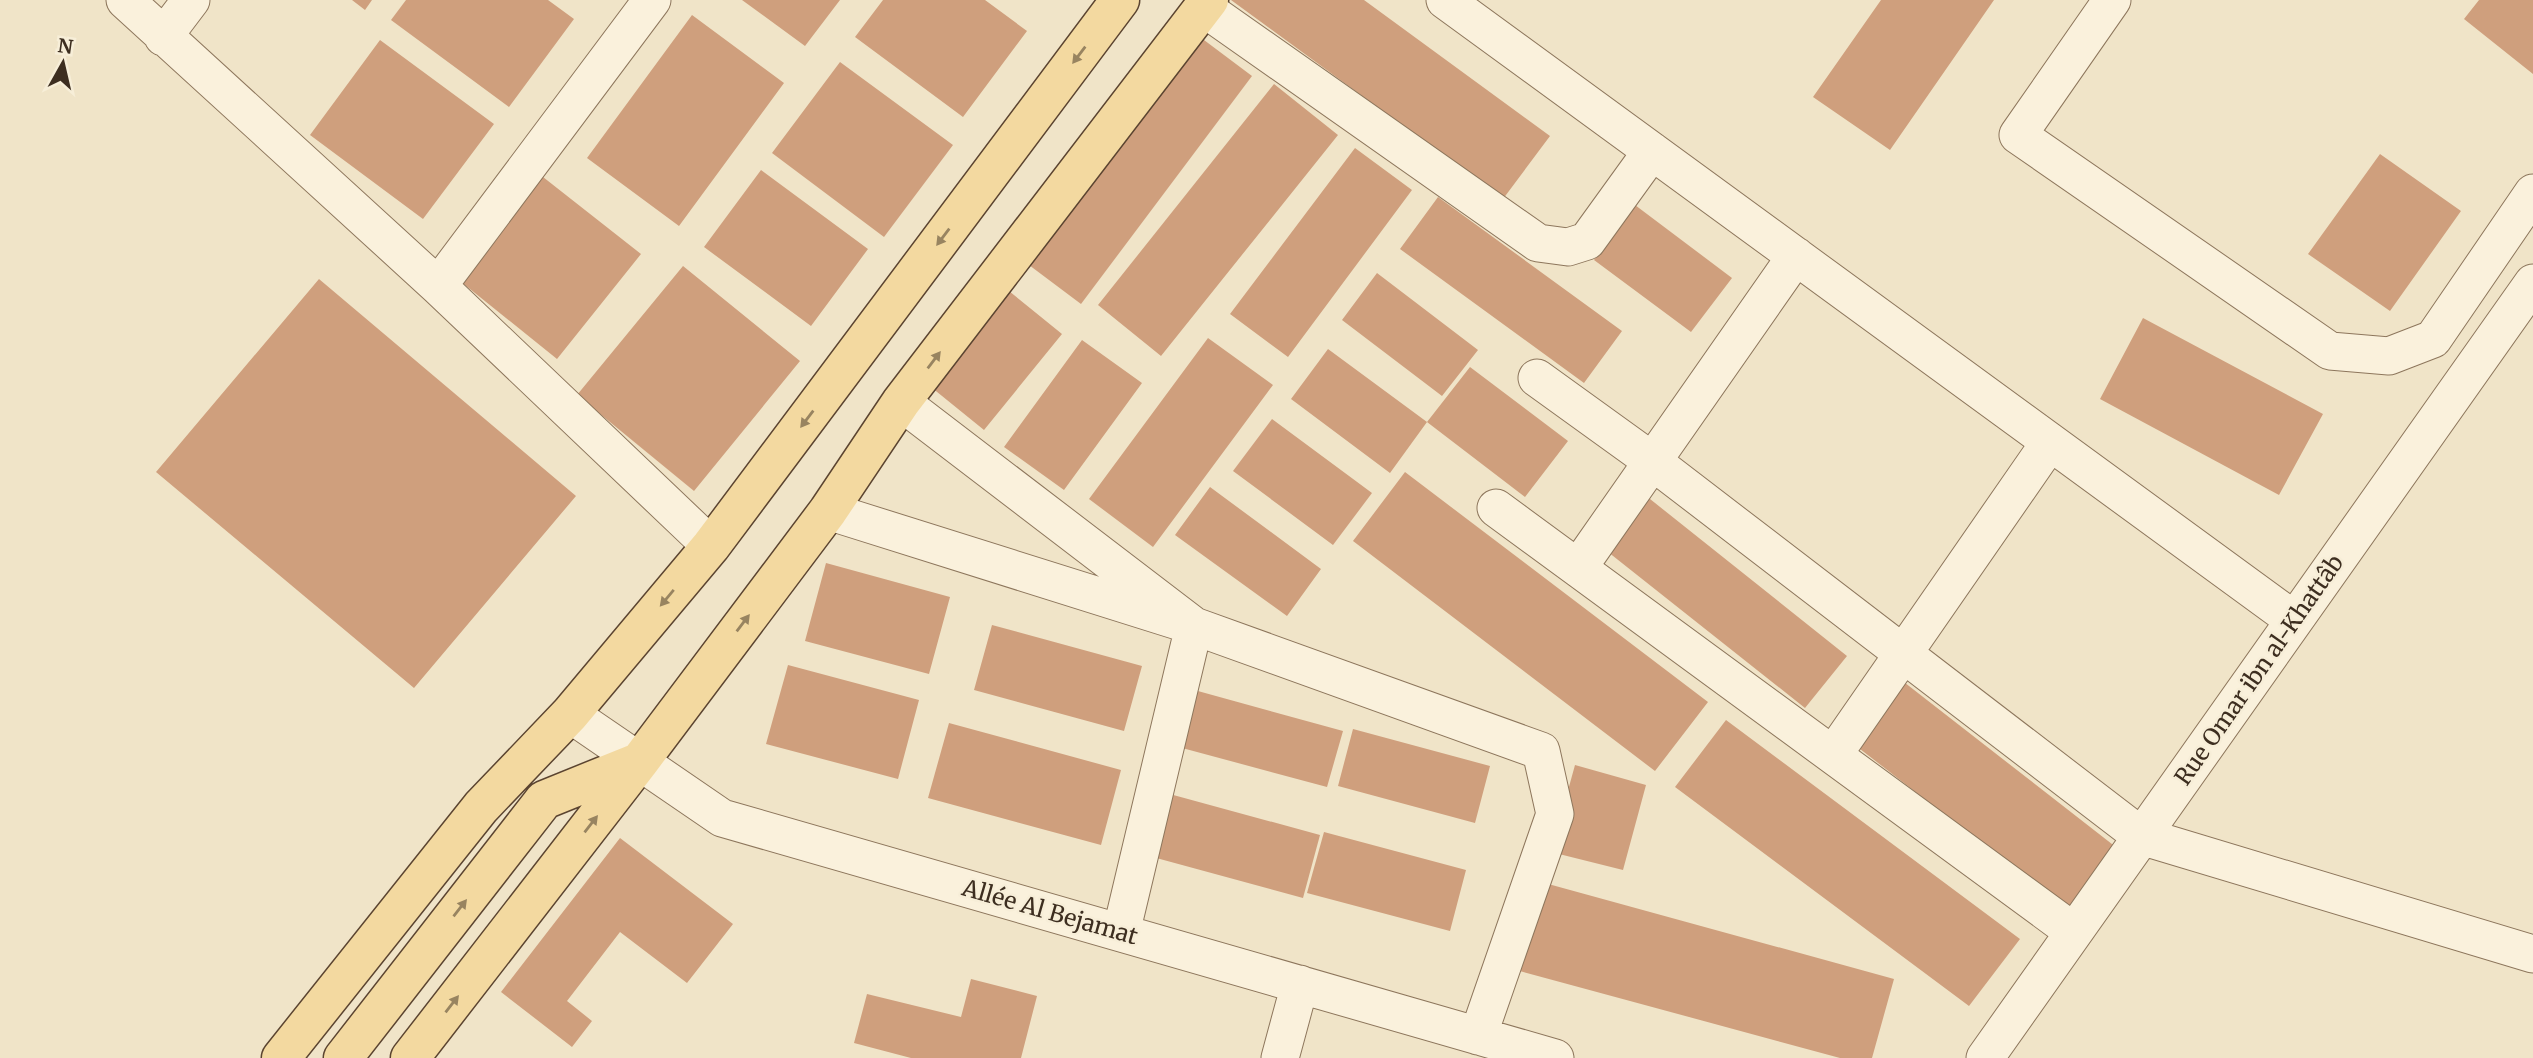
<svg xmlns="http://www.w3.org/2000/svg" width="2533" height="1058" viewBox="0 0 2533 1058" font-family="Merriweather,serif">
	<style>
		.building { fill: #cf9f7d }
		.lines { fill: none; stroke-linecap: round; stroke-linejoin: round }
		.minor-casing { stroke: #8d765c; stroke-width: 39 }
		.major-casing { stroke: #5b4430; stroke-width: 41 }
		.minor { stroke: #faf1dc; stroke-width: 37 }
		.major { stroke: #f3d9a0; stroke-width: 38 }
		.oneway { fill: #988460 }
		.labels { text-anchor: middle; stroke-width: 5; stroke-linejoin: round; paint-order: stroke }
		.street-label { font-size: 23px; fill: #3d2e20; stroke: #f7eed8 }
	</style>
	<rect width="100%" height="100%" fill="#f0e4c8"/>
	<path class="building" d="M352,0H372L365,10Z
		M406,0H548L574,19L509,107L391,20Z
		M742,0H840L805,46Z
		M883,0H985L1027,31L963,117L855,37Z
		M1231,0H1364L1550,136L1503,199Z
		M1881,0H1994L1890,150L1813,97Z
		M2479,0H2533V74L2464,19Z
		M692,15L784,83L679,226L587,158Z
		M1196,34L1252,76L1081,304L1025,262Z
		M380,40L494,124L423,219L310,135Z
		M840,62L953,145L884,237L772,153Z
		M1274,84L1338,135L1161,356L1098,305Z
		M1355,148L1412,190L1288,357L1230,314Z
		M2380,154L2461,211L2390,311L2308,254Z
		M761,170L868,249L811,326L704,247Z
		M543,177L641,254L557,359L460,281Z
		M1438,197L1622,331L1584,383L1400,249Z
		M1635,205L1732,278L1691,332L1594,260Z
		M683,266L800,361L694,491L577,395Z
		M1377,273L1478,350L1442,396L1342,320Z
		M319,279L576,496L414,688L156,472Z
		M1004,287L1062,334L984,430L926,383Z
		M2143,318L2323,414L2279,495L2100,399Z
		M1208,338L1273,385L1153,547L1089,499Z
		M1082,340L1142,383L1064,490L1004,447Z
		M1328,349L1427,422L1390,473L1291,399Z
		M1470,367L1568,441L1525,497L1427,422Z
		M1272,419L1372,493L1333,545L1233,471Z
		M1405,472L1708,702L1655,771L1353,541Z
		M1210,487L1321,569L1287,616L1175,535Z
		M1645,495L1847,656L1805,708L1603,548Z
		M826,563L950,597L929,674L805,641Z
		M992,625L1142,666L1124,731L974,690Z
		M788,665L919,700L898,779L766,744Z
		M1900,679L2126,855L2077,917L1851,742Z
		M1187,688L1343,731L1327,787L1171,745Z
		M1726,720L2020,939L1969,1006L1675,787Z
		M949,723L1121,770L1101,845L928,798Z
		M1353,729L1490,766L1475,823L1338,786Z
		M1575,765L1646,785L1623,870L1551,852Z
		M1166,793L1320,835L1303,898L1149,856Z
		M1324,832L1466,870L1450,931L1307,893Z
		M620,838L733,924L687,983L620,932L567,1001L592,1021L572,1047L501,992Z
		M1541,882L1894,979L1872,1058H1840L1516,970Z
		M971,979L1037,996L1021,1058H911L854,1043L867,994L961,1017Z"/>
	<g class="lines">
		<defs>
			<path id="minor" d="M125,0L438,286L711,546
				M1445,0L2294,620
				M2112,0L2018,135L2330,351L2389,356L2433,339L2533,193
				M1204,8L1538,243L1568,247L1587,241L1652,151
				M163,37L191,0
				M438,286L652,0
				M1537,378L1652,461L2141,836L2533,954
				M901,402L1194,626L1121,933
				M1496,508L2074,932
				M828,511L1194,626L1541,751L1555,814L1478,1036
				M1578,568L1796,256
				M570,714L722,818L1555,1058
				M1833,755L2050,442
				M1280,1058L1300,984
				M1985,1058L2533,283"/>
			<path id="major" d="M281,1058L481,807L570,714L711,546L1120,0
				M343,1058L544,800L638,762
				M410,1058L640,761L828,511L901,402L1209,0"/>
		</defs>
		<use href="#minor" class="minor-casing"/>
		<use href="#major" class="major-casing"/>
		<use href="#minor" class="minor"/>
		<use href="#major" class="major"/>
	</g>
	<defs><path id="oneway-solid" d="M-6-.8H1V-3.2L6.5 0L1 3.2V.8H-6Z" transform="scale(1.75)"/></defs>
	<g class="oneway">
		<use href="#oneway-solid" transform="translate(1079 55) rotate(127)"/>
		<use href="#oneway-solid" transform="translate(943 237) rotate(127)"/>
		<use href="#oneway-solid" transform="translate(934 360) rotate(-53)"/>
		<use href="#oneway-solid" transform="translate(807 419) rotate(127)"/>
		<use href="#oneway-solid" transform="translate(667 598) rotate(130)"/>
		<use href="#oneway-solid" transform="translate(743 623) rotate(-53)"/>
		<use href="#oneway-solid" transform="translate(591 824) rotate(-52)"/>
		<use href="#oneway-solid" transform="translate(460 908) rotate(-52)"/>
		<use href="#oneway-solid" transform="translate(452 1004) rotate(-52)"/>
	</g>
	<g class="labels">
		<g class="street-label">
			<text transform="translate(2259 670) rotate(-55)" y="8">Rue Omar ibn al-Khattâb</text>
			<text transform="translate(1050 912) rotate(16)" y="8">Allée Al Bejamat</text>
		</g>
	</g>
	<g transform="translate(63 63) rotate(8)" stroke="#f7eed8" stroke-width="5" paint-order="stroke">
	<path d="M0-5L12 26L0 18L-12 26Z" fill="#3d2e20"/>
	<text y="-10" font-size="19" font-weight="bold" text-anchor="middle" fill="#3d2e20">N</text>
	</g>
</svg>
